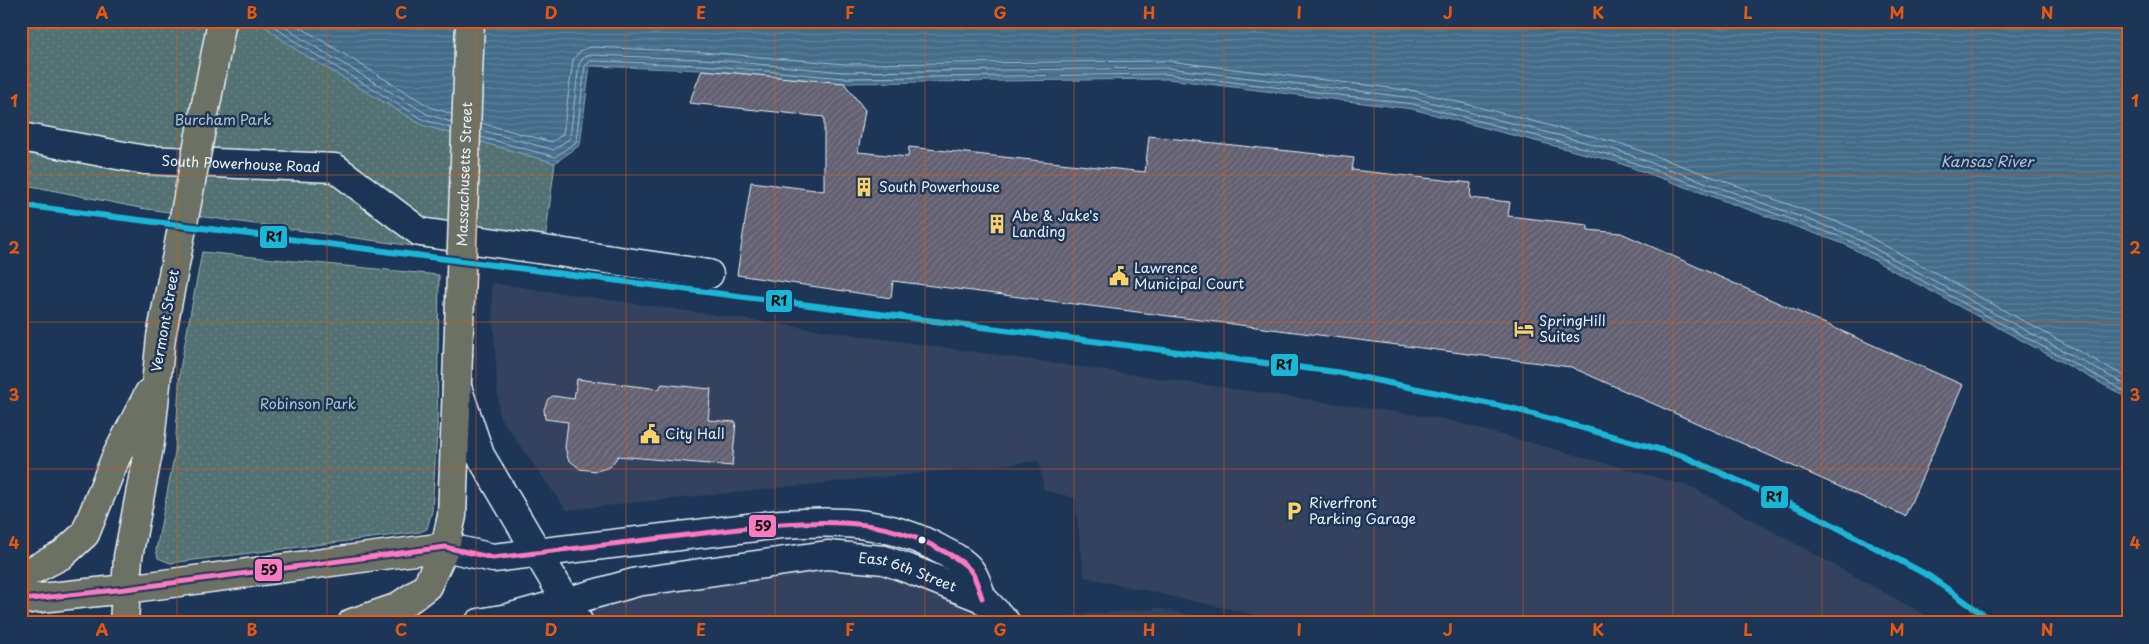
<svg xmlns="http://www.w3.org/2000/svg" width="2149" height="644" viewBox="0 0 2149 644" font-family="'Playpen Sans',sans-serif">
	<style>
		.built { fill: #32425e }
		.park { fill: url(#park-dots); stroke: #9eb1b4 }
		.water { fill: url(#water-rules); stroke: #84a1b5 }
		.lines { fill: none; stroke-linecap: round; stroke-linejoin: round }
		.shore { stroke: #a6bccc; stroke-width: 1 }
		.building { fill: url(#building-hatch); stroke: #e8f1f8 }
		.minor-casing { stroke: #e8f1f8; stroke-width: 31 }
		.tertiary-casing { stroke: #e8f1f8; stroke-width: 31 }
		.trunk-casing { stroke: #e8f1f8; stroke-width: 31 }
		.minor { stroke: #1d3557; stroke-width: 28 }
		.tertiary { stroke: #1d3557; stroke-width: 28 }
		.trunk { stroke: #6c7065; stroke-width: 28 }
		.trunk-bridge-casing { stroke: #e8f1f8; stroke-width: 31; stroke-linecap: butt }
		.trunk-bridge { stroke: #6c7065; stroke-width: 28 }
		.bus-1-casing { stroke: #1d3557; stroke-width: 9 }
		.bus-1 { stroke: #fe7ac1; stroke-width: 5 }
		.rail-1-casing { stroke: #1d3557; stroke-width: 10 }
		.rail-1 { stroke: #1ab6d8; stroke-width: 6 }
		.grid { fill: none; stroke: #e8590c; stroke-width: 1; stroke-opacity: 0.55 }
		.bus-dot { fill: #e8f1f8; stroke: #1d3557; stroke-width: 2 }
		.labels { text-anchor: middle; stroke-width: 5; stroke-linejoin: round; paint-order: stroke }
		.park-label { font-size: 14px; fill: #b4c4c8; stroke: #1d3557 }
		.street-label { font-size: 14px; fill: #e8f1f8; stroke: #1d3557 }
		.poi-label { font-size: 14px; fill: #e8f1f8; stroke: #1d3557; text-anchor: start }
		.water-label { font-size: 15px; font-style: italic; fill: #aec2d1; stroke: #1d3557 }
		.line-badge { stroke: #1d3557; stroke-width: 2 }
		.pale-badge-label { font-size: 14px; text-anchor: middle; font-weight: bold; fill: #111 }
		.neatline { fill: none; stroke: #e8590c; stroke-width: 2 }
		.grid-label { font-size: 16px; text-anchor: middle; font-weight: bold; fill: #e8590c }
	</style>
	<defs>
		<pattern id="park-dots" width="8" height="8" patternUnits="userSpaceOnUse" patternTransform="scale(1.25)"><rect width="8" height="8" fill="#537170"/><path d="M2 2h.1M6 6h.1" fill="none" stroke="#6c8685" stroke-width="1.8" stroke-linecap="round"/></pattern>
		<pattern id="water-rules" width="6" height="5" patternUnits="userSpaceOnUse" patternTransform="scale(1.25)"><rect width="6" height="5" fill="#426c89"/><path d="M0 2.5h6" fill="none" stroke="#5d819a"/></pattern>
		<pattern id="building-hatch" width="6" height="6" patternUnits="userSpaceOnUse" patternTransform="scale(1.25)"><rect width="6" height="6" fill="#63606f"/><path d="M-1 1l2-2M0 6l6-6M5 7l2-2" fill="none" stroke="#797784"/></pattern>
	</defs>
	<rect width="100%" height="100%" fill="#1d3557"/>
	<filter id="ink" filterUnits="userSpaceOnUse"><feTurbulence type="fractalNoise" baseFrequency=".02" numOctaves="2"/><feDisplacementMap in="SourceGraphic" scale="10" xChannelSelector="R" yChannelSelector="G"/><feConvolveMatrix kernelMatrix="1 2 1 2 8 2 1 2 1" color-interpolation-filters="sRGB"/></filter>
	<g filter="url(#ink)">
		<path class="built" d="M491,283L1444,419L1692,487L1940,623H1291L1084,577L1075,498L1044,490L1039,461L566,510L499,416Z
			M858,556L1005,621L1159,608L1225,623H479Z"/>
		<path class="park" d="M21,21H258L295,49L422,125L555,163L542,264L140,208L21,184Z
			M202,252L439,275L437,433L432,511L427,529L420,532L170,563L158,558L156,550L175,452L180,369Z"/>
		<path class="water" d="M258,21H2128V398L1844,244L1616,162L1412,109L1167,79L844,83L702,70L590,66L580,145L555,163L422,125L295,49Z"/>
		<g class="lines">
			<path class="shore" d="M267,21L298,44L424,120L451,128
				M277,21L302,39L427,114L451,122
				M290,21L430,107L452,114
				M481,123L552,142L563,134L573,60L580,51L591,47L703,52L845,64L1168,61L1415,91L1622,144L1851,227L2128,378
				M481,130L554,150L570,138L579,64L584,57L591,55L703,59L844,72L1168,68L1414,98L1619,151L1848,234L2128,386
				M481,137L555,157L576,142L585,66L591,61L702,65L844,78L1167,74L1413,104L1618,157L1846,239L2128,393"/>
		</g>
		<path class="building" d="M702,70L844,83L865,110L858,152L908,157L909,147L1145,172L1149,136L1354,158L1352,170L1471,183L1470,198L1510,202L1508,216L1588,225V230L1621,233L1963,385L1905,516L1571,367L893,281L891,298L737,275L751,182L824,191V117L689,103Z
			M577,379L659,389L662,384L711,389L708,420L736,422L732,466L618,456L610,467L596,471L580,469L568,459L565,447L568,422L545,419L544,409L548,399L553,396L574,399Z"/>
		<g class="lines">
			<defs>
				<g id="minor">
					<path id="s1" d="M21,137L145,160L335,168L420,232L709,274"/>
				</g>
				<g id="tertiary">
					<path d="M457,387L480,455L579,623"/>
					<path d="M445,547L493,558L781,524C838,520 890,521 941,550C951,555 963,561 970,570C976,577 979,590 982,598"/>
					<path id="s2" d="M479,623L508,618L637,582L827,555L884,560L909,569L982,598L1006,623"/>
				</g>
				<path id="trunk" d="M21,576L62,555L85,534L116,457L149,393
					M21,600L126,589L445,547
					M124,623L128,557L150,442L161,337
					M352,623L396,608L414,596L427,586L445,547L452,516L458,356"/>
			</defs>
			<use href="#minor" class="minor-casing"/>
			<use href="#tertiary" class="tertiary-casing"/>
			<use href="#trunk" class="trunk-casing"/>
			<use href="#minor" class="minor"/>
			<use href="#tertiary" class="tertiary"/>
			<use href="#trunk" class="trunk"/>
			<defs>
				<g id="trunk-bridge">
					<path d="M161,337L222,21"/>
					<path id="s3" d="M458,356L470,21"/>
				</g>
			</defs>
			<use href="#trunk-bridge" class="trunk-bridge-casing"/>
			<use href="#trunk-bridge" class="trunk-bridge"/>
			<defs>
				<path id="bus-1" d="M21,600L126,589L445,547L493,558L781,524C838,520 890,521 941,550C951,555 963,561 970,570C976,577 979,590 982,598"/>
			</defs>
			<use href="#bus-1" class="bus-1-casing"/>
			<use href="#bus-1" class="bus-1"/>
			<defs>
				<path id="rail-1" d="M21,205L1336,372L1515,409L1683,456L1810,513L1929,576L1995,623"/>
			</defs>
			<use href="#rail-1" class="rail-1-casing"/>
			<use href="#rail-1" class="rail-1"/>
		</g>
	</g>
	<path class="grid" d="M177,21V623M327,21V623M476,21V623M626,21V623M775,21V623M925,21V623M1074,21V623M1224,21V623M1374,21V623M1523,21V623M1673,21V623M1822,21V623M1972,21V623M21,175H2128M21,322H2128M21,469H2128"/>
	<defs>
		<symbol id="building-bare" viewBox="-9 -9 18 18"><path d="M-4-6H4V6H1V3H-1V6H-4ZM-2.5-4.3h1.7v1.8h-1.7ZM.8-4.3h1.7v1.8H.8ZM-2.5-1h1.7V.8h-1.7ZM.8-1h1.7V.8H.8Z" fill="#ffd166" stroke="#1d3557" stroke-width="2.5" paint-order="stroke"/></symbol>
		<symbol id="civic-bare" viewBox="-9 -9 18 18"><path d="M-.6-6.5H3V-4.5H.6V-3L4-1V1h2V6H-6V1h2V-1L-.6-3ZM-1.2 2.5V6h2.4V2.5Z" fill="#ffd166" stroke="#1d3557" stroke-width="2.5" paint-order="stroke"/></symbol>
		<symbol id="hotel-bare" viewBox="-9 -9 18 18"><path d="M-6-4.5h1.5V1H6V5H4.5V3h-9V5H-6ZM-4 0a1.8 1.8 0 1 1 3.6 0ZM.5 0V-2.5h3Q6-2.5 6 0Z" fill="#ffd166" stroke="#1d3557" stroke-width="2.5" paint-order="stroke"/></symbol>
		<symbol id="parking-bare" viewBox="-9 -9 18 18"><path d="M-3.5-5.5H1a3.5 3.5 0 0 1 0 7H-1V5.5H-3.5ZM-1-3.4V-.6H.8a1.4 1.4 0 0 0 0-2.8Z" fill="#ffd166" stroke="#1d3557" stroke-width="2.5" paint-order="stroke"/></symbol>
	</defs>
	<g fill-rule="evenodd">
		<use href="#building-bare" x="850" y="173" width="28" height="28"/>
		<use href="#building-bare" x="983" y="210" width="28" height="28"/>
		<use href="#civic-bare" x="1105" y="262" width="28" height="28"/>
		<use href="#hotel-bare" x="1510" y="315" width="28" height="28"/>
		<use href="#civic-bare" x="636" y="420" width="28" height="28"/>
		<use href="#parking-bare" x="1280" y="497" width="28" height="28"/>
	</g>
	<circle class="bus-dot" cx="922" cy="540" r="4.5"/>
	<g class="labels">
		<g class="park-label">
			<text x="223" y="125">Burcham Park</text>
			<text x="308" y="409">Robinson Park</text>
		</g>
		<g class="street-label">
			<text dy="5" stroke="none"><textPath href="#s1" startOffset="222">South Powerhouse Road</textPath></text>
			<text dy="5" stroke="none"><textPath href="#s3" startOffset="182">Massachusetts Street</textPath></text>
			<text transform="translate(165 321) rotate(-80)" y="5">Vermont Street</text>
			<text dy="5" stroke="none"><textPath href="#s2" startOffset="438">East 6th Street</textPath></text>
		</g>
		<g class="poi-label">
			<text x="879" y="192">South Powerhouse</text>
			<text x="1012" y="221">Abe &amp; Jake's<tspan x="1012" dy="16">Landing</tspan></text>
			<text x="1134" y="273">Lawrence<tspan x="1134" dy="16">Municipal Court</tspan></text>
			<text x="1539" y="326">SpringHill<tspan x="1539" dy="16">Suites</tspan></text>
			<text x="665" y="439">City Hall</text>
			<text x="1309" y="508">Riverfront<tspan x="1309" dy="16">Parking Garage</tspan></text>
		</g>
		<g class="water-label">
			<text x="1987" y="167">Kansas River</text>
		</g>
	</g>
	<g class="line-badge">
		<rect x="259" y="225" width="29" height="24" rx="5" fill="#1ab6d8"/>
		<rect x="765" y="289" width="28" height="24" rx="5" fill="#1ab6d8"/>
		<rect x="1270" y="353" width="29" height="24" rx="5" fill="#1ab6d8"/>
		<rect x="1760" y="485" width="29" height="24" rx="5" fill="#1ab6d8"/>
		<rect x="748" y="514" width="29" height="24" rx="5" fill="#fe7ac1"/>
		<rect x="254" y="558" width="29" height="24" rx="5" fill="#fe7ac1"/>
	</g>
	<g class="pale-badge-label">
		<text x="274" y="242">R1</text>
		<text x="779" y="306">R1</text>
		<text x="1284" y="370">R1</text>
		<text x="1774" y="502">R1</text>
		<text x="763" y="531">59</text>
		<text x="269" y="575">59</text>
	</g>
	<rect width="2149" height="644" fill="none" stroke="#1d3557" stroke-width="55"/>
	<rect x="28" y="28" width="2094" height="588" class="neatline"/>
	<g class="grid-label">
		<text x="102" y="19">A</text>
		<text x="252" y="19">B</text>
		<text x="401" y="19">C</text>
		<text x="551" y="19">D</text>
		<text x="701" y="19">E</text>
		<text x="850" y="19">F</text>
		<text x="1000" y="19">G</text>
		<text x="1149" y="19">H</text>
		<text x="1299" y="19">I</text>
		<text x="1448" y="19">J</text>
		<text x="1598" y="19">K</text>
		<text x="1748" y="19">L</text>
		<text x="1897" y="19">M</text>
		<text x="2047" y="19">N</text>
		<text x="14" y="107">1</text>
		<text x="2135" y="107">1</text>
		<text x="14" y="254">2</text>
		<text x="2135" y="254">2</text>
		<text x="14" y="401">3</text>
		<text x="2135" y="401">3</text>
		<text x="14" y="549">4</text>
		<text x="2135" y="549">4</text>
		<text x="102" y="636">A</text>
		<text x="252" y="636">B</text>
		<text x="401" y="636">C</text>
		<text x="551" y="636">D</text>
		<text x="701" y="636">E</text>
		<text x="850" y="636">F</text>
		<text x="1000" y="636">G</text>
		<text x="1149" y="636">H</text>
		<text x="1299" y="636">I</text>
		<text x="1448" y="636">J</text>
		<text x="1598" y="636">K</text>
		<text x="1748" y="636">L</text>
		<text x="1897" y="636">M</text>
		<text x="2047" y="636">N</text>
	</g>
</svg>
